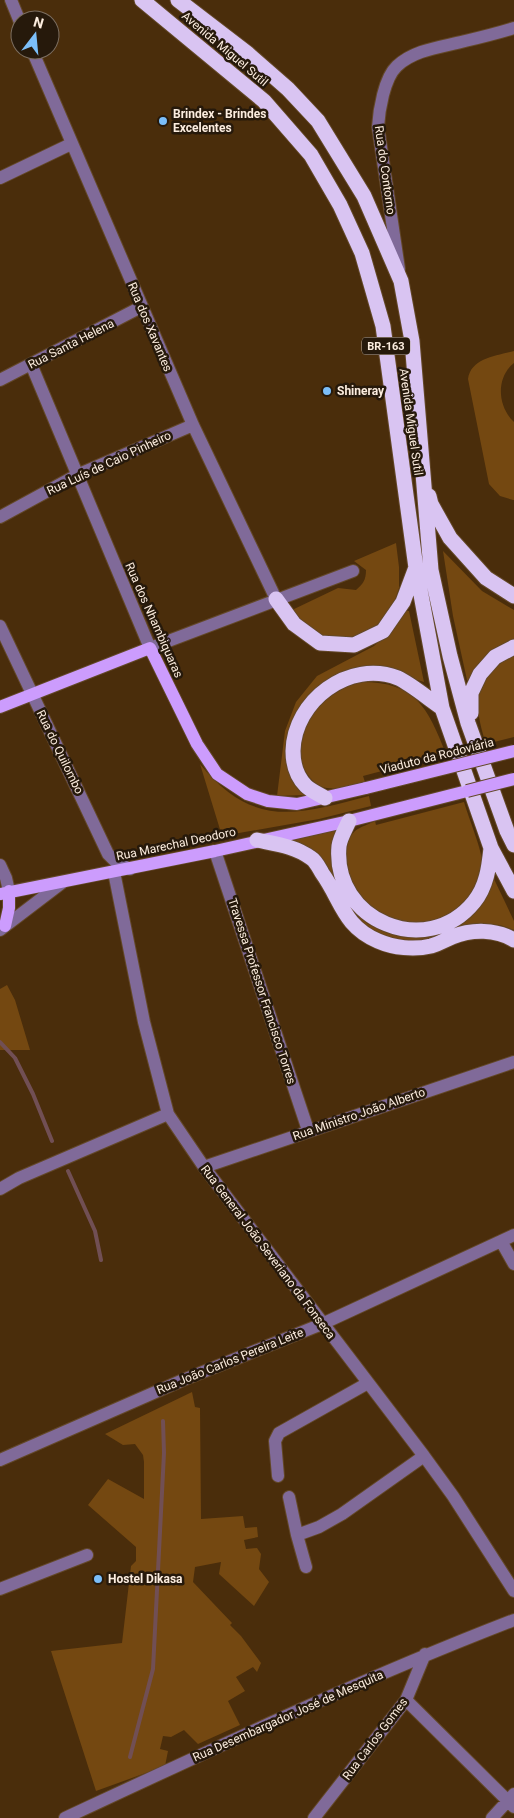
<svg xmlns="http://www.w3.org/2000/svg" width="514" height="1818" viewBox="0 0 514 1818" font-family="Roboto,sans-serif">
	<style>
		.green { fill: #744811 }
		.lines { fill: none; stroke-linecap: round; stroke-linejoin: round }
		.stream { stroke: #714f54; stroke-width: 4 }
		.minor-casing { stroke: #634829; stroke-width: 14 }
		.major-casing { stroke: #634829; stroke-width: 14 }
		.highway-casing { stroke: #634829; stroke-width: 17 }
		.minor { stroke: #806a99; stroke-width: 12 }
		.major { stroke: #cc9cfd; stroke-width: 12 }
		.highway { stroke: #d9c4f2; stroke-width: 15 }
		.major-bridge-casing { stroke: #634829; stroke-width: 14; stroke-linecap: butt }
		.major-bridge { stroke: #cc9cfd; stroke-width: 12 }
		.poi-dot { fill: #7bbef9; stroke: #26190b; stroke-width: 2 }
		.labels { text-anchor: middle; stroke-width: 5; stroke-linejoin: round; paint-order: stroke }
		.shield { fill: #26190b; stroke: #bcad9f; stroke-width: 1 }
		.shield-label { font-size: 11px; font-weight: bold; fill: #fceddf }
		.street-label { font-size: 12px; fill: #fceddf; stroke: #26190b }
		.poi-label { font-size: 12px; font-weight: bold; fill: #fceddf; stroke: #26190b; text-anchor: start }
	</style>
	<rect width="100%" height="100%" fill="#4a2d0b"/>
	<path class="green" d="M514,351V363C496,377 497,406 514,422V500H513L500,496L489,484L468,379C471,358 496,356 514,351Z
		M396,543L399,567V588L393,606L381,623L373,630L340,643L309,632L292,610L338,588L356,590C363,584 366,580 366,570L354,561Z
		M443,551L482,591L514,610V642L470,681L467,680L453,616Z
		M406,611H409L424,682L376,668L354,671L291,730L307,795L277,796L285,731L296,702L317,676L374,646L392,629Z
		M514,655V737L486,744C473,704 472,677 514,655Z
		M356,682C414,680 427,705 446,754L363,776L365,782C352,785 339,790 327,788C319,787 313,782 308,775C293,755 303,725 318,708C328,696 342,689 356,682Z
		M200,764C253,829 297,815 369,796L371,806L319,819L222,836Z
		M464,802C468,816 481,848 482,860C482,880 473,897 457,909C446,917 423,928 408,926C403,926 374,912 370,909C352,897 336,848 355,831C360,827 369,824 375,821L376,825Z
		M336,830L332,847L343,895L357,915L368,924L387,933L410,937L482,903L494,879L514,921V930L500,925L481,924L465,926L437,939L405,943L376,936L354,918L336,893L284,841Z
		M7,985L15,1000L30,1050H0V989Z
		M192,1392L195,1407L200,1408L201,1519L243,1516L245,1528L257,1527L258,1537L244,1540L246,1549L257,1548L261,1554L259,1569L269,1582L254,1606L219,1574L221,1562L195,1567L193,1582L232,1623L230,1625L241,1636L261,1663L257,1672L253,1667L236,1677L245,1691L228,1701L240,1725L198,1744L184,1730L171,1737L163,1736L160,1749L168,1751L165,1766L96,1791L51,1651L122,1643L131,1566L136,1561V1547L88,1505L108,1479L144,1499V1462L143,1455L135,1444L123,1445L105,1434Z"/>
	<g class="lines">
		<path class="stream" d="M0,1042L15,1058L33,1094L52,1141
			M68,1171L95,1231L101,1260
			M130,1757L153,1669L164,1453L163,1421"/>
		<defs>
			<path id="minor" d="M11,0L20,22
				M32,50L193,425L276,599
				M0,178L71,144
				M399,269L378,127C379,111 384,78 397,66C415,49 443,47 465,41C482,37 498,33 514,28
				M31,364L150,648L353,571
				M0,380L141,307
				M0,517L77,475L193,425
				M0,626L108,854L117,863L130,869
				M215,851L308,1130
				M0,865L6,878L9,891
				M114,872L144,1022L168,1114L204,1167L424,1456L453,1496L514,1591
				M0,930L63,882
				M204,1167L514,1062
				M0,1189L19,1178L168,1114
				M501,1241L514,1264
				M0,1460L183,1380L322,1324L514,1235
				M278,1476L275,1441L279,1433L368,1383
				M289,1497L297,1535L319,1527L342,1514L424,1456
				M297,1535L306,1567
				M0,1589L87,1555
				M406,1700L514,1807
				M65,1818C213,1749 361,1679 514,1620
				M314,1818L406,1700L425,1654
				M492,1818L514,1794"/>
			<path id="major" d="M0,707L150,648L197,744L217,774L247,794L268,801L297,804L366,788
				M0,894L215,851L349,821L467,791
				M5,926L9,908V891"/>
			<path id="highway" d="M142,0L264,101L311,155L340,205L362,253L383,326L416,568L442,708L491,848L514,891
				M178,0L247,53L288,89L318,121L364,196L401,281L412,341L431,570L450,656L468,723L507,831L514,845
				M429,496L431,504L450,538L486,578L514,596
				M276,599L294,624L320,643L354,645L383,631L403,602L415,570
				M471,713V693L480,674L495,657L514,647
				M325,798C319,794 311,791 306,786C297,777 293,764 293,751C294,701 349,659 398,678C411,684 430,700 442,708
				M349,821C346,828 340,838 339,846C332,921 427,960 474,902C487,886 489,866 491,848
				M257,840C276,844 295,846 311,858C316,861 319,868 322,873C342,901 343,926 378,941C394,948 414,950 431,946C438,944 445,940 452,937C472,929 496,929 514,940"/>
		</defs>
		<use href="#minor" class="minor-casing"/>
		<use href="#major" class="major-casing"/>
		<use href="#highway" class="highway-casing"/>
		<use href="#minor" class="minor"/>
		<use href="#major" class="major"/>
		<use href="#highway" class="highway"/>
		<defs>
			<path id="major-bridge" d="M366,788L514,751
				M467,791L514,779"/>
		</defs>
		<use href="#major-bridge" class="major-bridge-casing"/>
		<use href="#major-bridge" class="major-bridge"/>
	</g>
	<g class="poi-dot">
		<circle cx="163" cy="121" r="5"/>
		<circle cx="327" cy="391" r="5"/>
		<circle cx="98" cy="1579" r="5"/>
	</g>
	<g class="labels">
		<rect class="shield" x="362" y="337.5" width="48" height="17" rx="4"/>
		<g class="shield-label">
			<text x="386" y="350">BR-163</text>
		</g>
		<g class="street-label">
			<text transform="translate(225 49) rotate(40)" y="4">Avenida Miguel Sutil</text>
			<text transform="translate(385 170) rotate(82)" y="4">Rua do Contorno</text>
			<text transform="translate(150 327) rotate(67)" y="4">Rua dos Xavantes</text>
			<text transform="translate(71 344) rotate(-27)" y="4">Rua Santa Helena</text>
			<text transform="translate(411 422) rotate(82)" y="4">Avenida Miguel Sutil</text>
			<text transform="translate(109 463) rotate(-25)" y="4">Rua Luís de Caio Pinheiro</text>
			<text transform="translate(154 620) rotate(66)" y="4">Rua dos Nhambiquaras</text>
			<text transform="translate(60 752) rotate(64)" y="4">Rua do Quilombo</text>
			<text transform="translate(437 756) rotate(-14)" y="4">Viaduto da Rodoviária</text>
			<text transform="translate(176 844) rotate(-12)" y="4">Rua Marechal Deodoro</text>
			<text transform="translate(262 991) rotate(72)" y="4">Travessa Professor Francisco Torres</text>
			<text transform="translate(359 1114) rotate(-19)" y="4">Rua Ministro João Alberto</text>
			<text transform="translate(268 1252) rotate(53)" y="4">Rua General João Severiano da Fonseca</text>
			<text transform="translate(230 1361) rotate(-22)" y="4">Rua João Carlos Pereira Leite</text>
			<text transform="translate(288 1716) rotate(-24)" y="4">Rua Desembargador José de Mesquita</text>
			<text transform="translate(375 1739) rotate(-53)" y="4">Rua Carlos Gomes</text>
		</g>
		<g class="poi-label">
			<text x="173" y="118">Brindex - Brindes<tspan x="173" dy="14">Excelentes</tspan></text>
			<text x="337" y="395">Shineray</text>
			<text x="108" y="1583">Hostel Dikasa</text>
		</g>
	</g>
	<g transform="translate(35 35) rotate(16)"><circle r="24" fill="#26190b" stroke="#7c6e60"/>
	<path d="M0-4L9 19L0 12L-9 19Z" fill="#7bbef9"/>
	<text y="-8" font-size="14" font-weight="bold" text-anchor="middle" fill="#fceddf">N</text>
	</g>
</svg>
